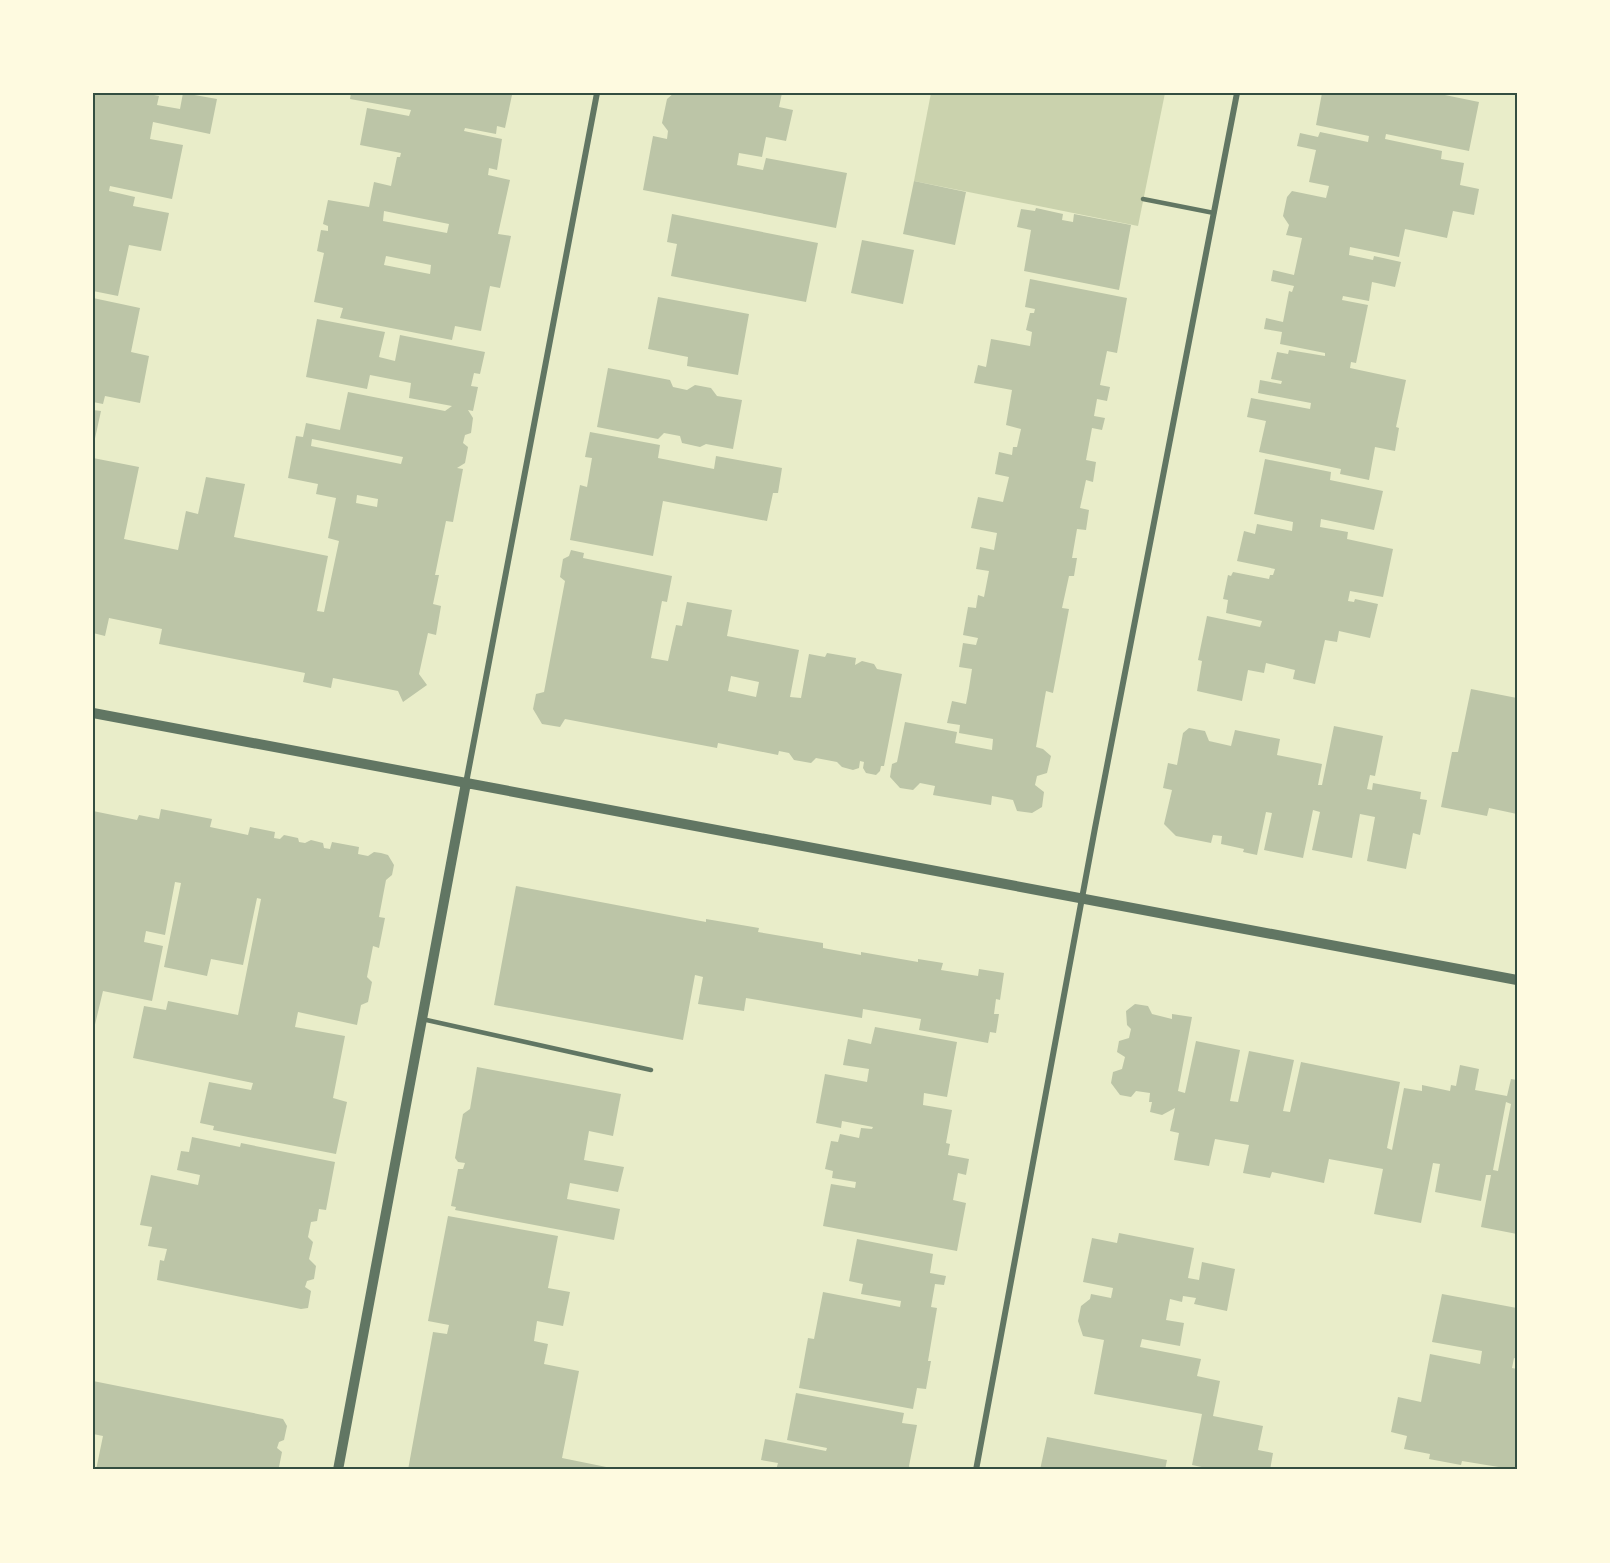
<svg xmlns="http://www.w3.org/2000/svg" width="1610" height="1563" viewBox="0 0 1610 1563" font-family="Lato,sans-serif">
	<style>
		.green { fill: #cad2ad }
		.building { fill: #bcc5a7; fill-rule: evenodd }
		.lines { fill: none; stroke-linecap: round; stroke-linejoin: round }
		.service { stroke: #617663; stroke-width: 4.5 }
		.minor { stroke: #617663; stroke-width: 6 }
		.tertiary { stroke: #617663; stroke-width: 10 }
		.neatline { fill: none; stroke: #344e41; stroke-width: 2 }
	</style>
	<rect width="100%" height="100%" fill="#e9edc9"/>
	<path class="green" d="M931,93H1165L1138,226L914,181Z"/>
	<path class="building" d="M93,93H144L159,96L157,105L180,109L183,93L217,99L210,134L153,122L150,139L183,145L172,199L110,186L109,191L135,197L133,206L169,213L161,251L129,245L118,296L93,291Z
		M351,93H502L512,95L505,128L497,126L496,134L465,128L464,131L502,139L497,170L489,168L488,175L510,180L498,234L511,236L500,288L490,286L481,331L455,326L452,340L340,318L343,308L314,302L324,253L317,251L321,230L328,231V226L323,224L328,200L369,207L374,182L391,186L397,157H400L401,153L360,145L367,108L409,116L411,110L350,99ZM384,211L449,224L447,233L383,221ZM386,256L431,265L430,274L384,265Z
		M674,93H782L779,107L793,110L786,141L766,137L762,157L739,153L737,165L763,170L766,158L847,173L836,228L643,190L653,136L667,139L668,131L662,123L667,99Z
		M1322,93H1435L1479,102L1469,151L1386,134L1385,139L1442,151L1441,159L1464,163L1460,185L1479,189L1474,215L1453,211L1447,238L1405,229L1399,257L1350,247L1349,255L1373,260L1374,256L1401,262L1395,287L1372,282L1369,301L1343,296L1342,300L1368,305L1356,363L1351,362L1350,368L1406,380L1396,427L1399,428L1395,451L1375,447L1369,480L1340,474L1341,469L1259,452L1266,421L1247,417L1251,398L1310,409L1311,403L1258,393L1260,380L1281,384L1282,381L1271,379L1277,352L1288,354L1289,350L1325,356V353L1280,344L1282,332L1264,329L1266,318L1283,322L1289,291L1292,292L1294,286L1271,281L1273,270L1294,275L1302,238L1286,235L1289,225L1283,216L1287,197L1292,191L1326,198L1329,186L1309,182L1316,150L1297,146L1300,133L1318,137L1320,132L1368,142L1369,136L1316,125Z
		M914,181L966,192L955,245L903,234Z
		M1036,208L1063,214L1062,220L1073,222L1074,214L1131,225L1119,290L1024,271L1031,230L1017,227L1021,209L1035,211Z
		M672,214L818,243L806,302L671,276L677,244L667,242Z
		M862,240L914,250L903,304L851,293Z
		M1030,279L1127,298L1117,353L1107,351L1100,385L1110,387L1107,401L1097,399L1094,416L1105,418L1102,430L1092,428L1086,460L1096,462L1093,482L1086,480L1080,508L1089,510L1086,530L1077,529L1072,558H1077L1074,576H1069L1062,608L1069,609L1053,693L1046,691L1036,747L1043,749L1051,756L1047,773L1037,776L1035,785L1044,792L1042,807L1032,813L1017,811L1013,800L992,796L991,805L933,795L935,786L920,783L913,790L900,788L890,777L892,764L897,762L905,722L957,732L955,743L992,750L993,739L959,733L960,725L947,723L952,701L966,704L969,688L972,669L959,667L963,643L976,645L978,638L963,635L968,607L976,608L978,595L984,597L989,571L976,569L980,547L994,550L997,533L971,528L978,497L1003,502L1009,477L995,474L999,452L1012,455L1013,447H1017L1021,429L1006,425L1012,390L974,383L978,365L986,367L991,339L1030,346L1032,332L1026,330L1030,313H1034L1035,309L1025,307Z
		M658,297L749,314L738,375L687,366L688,357L648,349Z
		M93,298L140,308L131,352L149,356L140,403L105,396L103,404L93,402Z
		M317,319L385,332L379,357L395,361L400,335L485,352L480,374L474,373L471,386L478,387L473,411L468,410L473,418L471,433L465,435L463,443L468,447L465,463L457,468L463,469L453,522L446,521L435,575H439L433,604L441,606L436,635L428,633L419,674L427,685L403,702L398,691L333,678L331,688L303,682L305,673L159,644L162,629L109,618L105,636L93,633V458L139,467L124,539L178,550L186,511L198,514L206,477L245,484L234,537L328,556L317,611L324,612L339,541L328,538L336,498L316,494L318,484L288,478L296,436L303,437L306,423L340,430L348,392L445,411L452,406L409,398L411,383L370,375L367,389L306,377ZM312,439L403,457L401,464L311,446ZM357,495L378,499L377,507L356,503Z
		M608,368L670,380L673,387L687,390L695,385L711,388L717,396L742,400L733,449L706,444L700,447L682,443L680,436L664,433L658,439L597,427Z
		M93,410L101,411L94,443L93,442Z
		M590,432L660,445L658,458L714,469L716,456L782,468L778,493H773L767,521L663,501L653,556L570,540L580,485L587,487L592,458L585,457Z
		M1265,459L1331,472L1330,480L1383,491L1374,530L1321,519L1320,527L1348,532L1347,539L1393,549L1383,597L1350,591L1348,601L1354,602L1355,599L1378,604L1370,638L1339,631L1337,642L1325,640L1315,684L1293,679L1295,670L1266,663L1264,673L1248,670L1242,701L1197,691L1202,661L1198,660L1207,616L1260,627L1262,621L1226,613L1228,600L1223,599L1228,575L1231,576L1233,572L1269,579L1270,575H1273L1275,569L1237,561L1244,531L1255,534L1257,524L1292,531L1293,522L1254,514Z
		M571,550L584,553L583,558L672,576L667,602L662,601L651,658L668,661L676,625L682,626L687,602L732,610L727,636L799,650L790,697L801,698L809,654L825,657L827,653L856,658L855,665L862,661L874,664L877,669L902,674L884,766H881L880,771L876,775L866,773L863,768L864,762L860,761L859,768L853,770L842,767L837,762L816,758L811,763L794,760L789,753L779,751L778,755L718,743L717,748L565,719L560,727L542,724L533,709L536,694L544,692L565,581L560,577L563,559L569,556ZM731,676L759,682L756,697L728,691Z
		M1471,689L1517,698V814L1489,808L1487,816L1441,807L1452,752H1458Z
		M1334,726L1383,736L1375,776L1370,775L1367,789L1372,790L1373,783L1421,792L1420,799L1427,800L1420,835L1413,833L1406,869L1367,861L1375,817L1360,814L1352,858L1312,850L1320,812L1313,810L1303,858L1264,850L1272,813L1266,812L1257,855L1243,852L1244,849L1221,844L1222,836L1213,835L1211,843L1176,836L1164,824L1172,790L1163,788L1168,763L1177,765L1183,733L1189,728L1205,731L1209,741L1231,746L1235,730L1280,739L1277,755L1322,764L1318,785H1322Z
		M161,809L212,819L210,827L248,835L250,827L275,832L274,838L280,839L284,835L298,838L299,842L305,843L311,840L323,843L324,848L330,849L332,842L359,847L358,854L368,856L374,852L381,853L388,855L394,865L392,875L386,880L379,917L385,918L379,948L373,946L367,977L372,982L368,1002L361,1005L357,1025L298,1012L295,1027L345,1036L333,1098L347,1102L336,1154L213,1130L214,1126L200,1123L209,1082L251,1090L253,1083L133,1058L144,1006L166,1010L168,1001L238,1015L261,899L257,898L243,965L211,959L207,976L164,967L181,883L175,882L165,935L146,931L144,942L163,946L152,1001L103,991L93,1033V811L137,820L139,815L159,819Z
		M516,886L706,922V919L759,928L758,932L823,943V948L861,955V952L918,962V959L943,963L941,970L978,976L979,969L1004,973L1000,1000L996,999L994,1014H999L996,1033L990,1032L988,1043L919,1030L921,1019L863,1009L862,1018L746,998L744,1011L698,1004L703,977L695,975L683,1040L494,1005Z
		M1135,1004L1148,1006L1152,1014L1172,1019V1014L1192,1017L1178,1091L1185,1093L1196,1041L1240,1050L1230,1101L1238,1102L1249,1051L1294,1060L1283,1111L1290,1112L1301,1062L1400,1082L1387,1148L1392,1150L1404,1088L1422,1091V1085L1450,1091L1451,1085L1456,1086L1460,1065L1479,1069L1475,1090L1507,1096L1511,1079L1517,1080V1234L1481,1227L1491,1175H1486L1481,1201L1435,1192L1440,1164L1433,1163L1421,1223L1374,1214L1383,1169L1329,1159L1324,1183L1272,1172L1270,1178L1243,1173L1249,1145L1215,1139L1209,1166L1174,1160L1179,1133L1170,1131L1175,1108L1162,1115L1150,1112L1152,1102H1149L1150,1093L1136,1091L1131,1097L1120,1095L1111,1083L1113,1072L1122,1069L1125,1057L1117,1052L1119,1041L1129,1038L1131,1029L1127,1025L1126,1011ZM1506,1102L1511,1104L1498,1171L1493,1170Z
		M875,1027L957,1042L947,1097L924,1093L923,1105L952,1110L946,1143L950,1144L948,1155L969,1159L966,1175L958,1173L953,1200L966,1203L957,1251L823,1226L831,1184L855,1188L856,1182L832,1178L833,1171L825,1169L831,1141L838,1142L840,1134L859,1138L861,1128L872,1129L873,1127L842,1121L841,1128L816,1123L825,1074L867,1082L869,1069L843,1065L848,1039L871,1044Z
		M477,1067L621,1094L613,1136L589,1131L584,1160L624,1167L618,1192L570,1183L567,1199L620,1209L614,1240L455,1210L456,1207L451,1206L458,1169H463L465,1163L458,1162L455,1158L463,1114L470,1109Z
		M192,1137L240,1147L241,1143L335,1162L326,1210L319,1209L317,1221L311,1222L308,1237L313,1242L309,1259L316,1266L314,1279L307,1281L305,1287L311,1291L308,1308L301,1309L157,1280L160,1260L164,1261L167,1249L148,1246L152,1227L140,1225L151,1175L198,1185L200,1175L177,1170L181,1151L189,1152Z
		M448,1216L558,1236L548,1288L570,1292L563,1326L537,1321L534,1341L548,1344L544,1364L579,1371L562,1458L621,1470H408L433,1332L447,1334L449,1325L428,1321Z
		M1119,1233L1194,1248L1188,1278L1199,1280L1202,1262L1235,1269L1227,1311L1194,1304L1196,1298L1183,1296L1182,1302L1170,1299L1166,1320L1184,1323L1180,1346L1142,1339L1140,1347L1201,1359L1197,1376L1220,1381L1213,1416L1263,1426L1258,1450L1273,1453L1270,1470H1216L1192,1465L1202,1414L1094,1394L1104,1340L1083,1336L1078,1321L1081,1306L1090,1299L1091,1294L1111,1298L1113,1288L1083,1282L1092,1238L1117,1243Z
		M857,1239L933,1254L930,1273L946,1276L944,1285L935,1284L931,1307L937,1308L928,1361H931L926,1389L917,1388L913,1409L799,1388L808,1338L814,1339L823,1292L900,1307L901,1301L861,1294L863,1284L849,1281Z
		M1442,1294L1517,1308V1359L1514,1358L1512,1368L1517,1369V1470L1462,1461L1461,1465L1429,1459L1430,1454L1404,1449L1407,1436L1391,1432L1398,1397L1421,1402L1430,1354L1480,1364L1482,1351L1432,1342Z
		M93,1381L283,1419L287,1426L284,1440L279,1442L277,1448L282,1452L279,1467L274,1470H96L103,1436L93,1434Z
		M796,1393L904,1413L902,1423L917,1425L909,1466L911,1470H776L778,1463L761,1460L765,1439L826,1451L827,1448L787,1440Z
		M1047,1437L1167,1460L1165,1470H1040Z"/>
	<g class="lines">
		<path class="service" d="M1143,199L1214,213
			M422,1019L651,1070"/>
		<path class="minor" d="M466,783L597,93
			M976,1470L1095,828L1237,93"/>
		<path class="tertiary" d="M93,713L1517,980
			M338,1470L466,783"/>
	</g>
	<rect width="1610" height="1563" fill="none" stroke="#fefae0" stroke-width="189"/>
	<rect x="94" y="94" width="1422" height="1374" class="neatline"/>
</svg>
